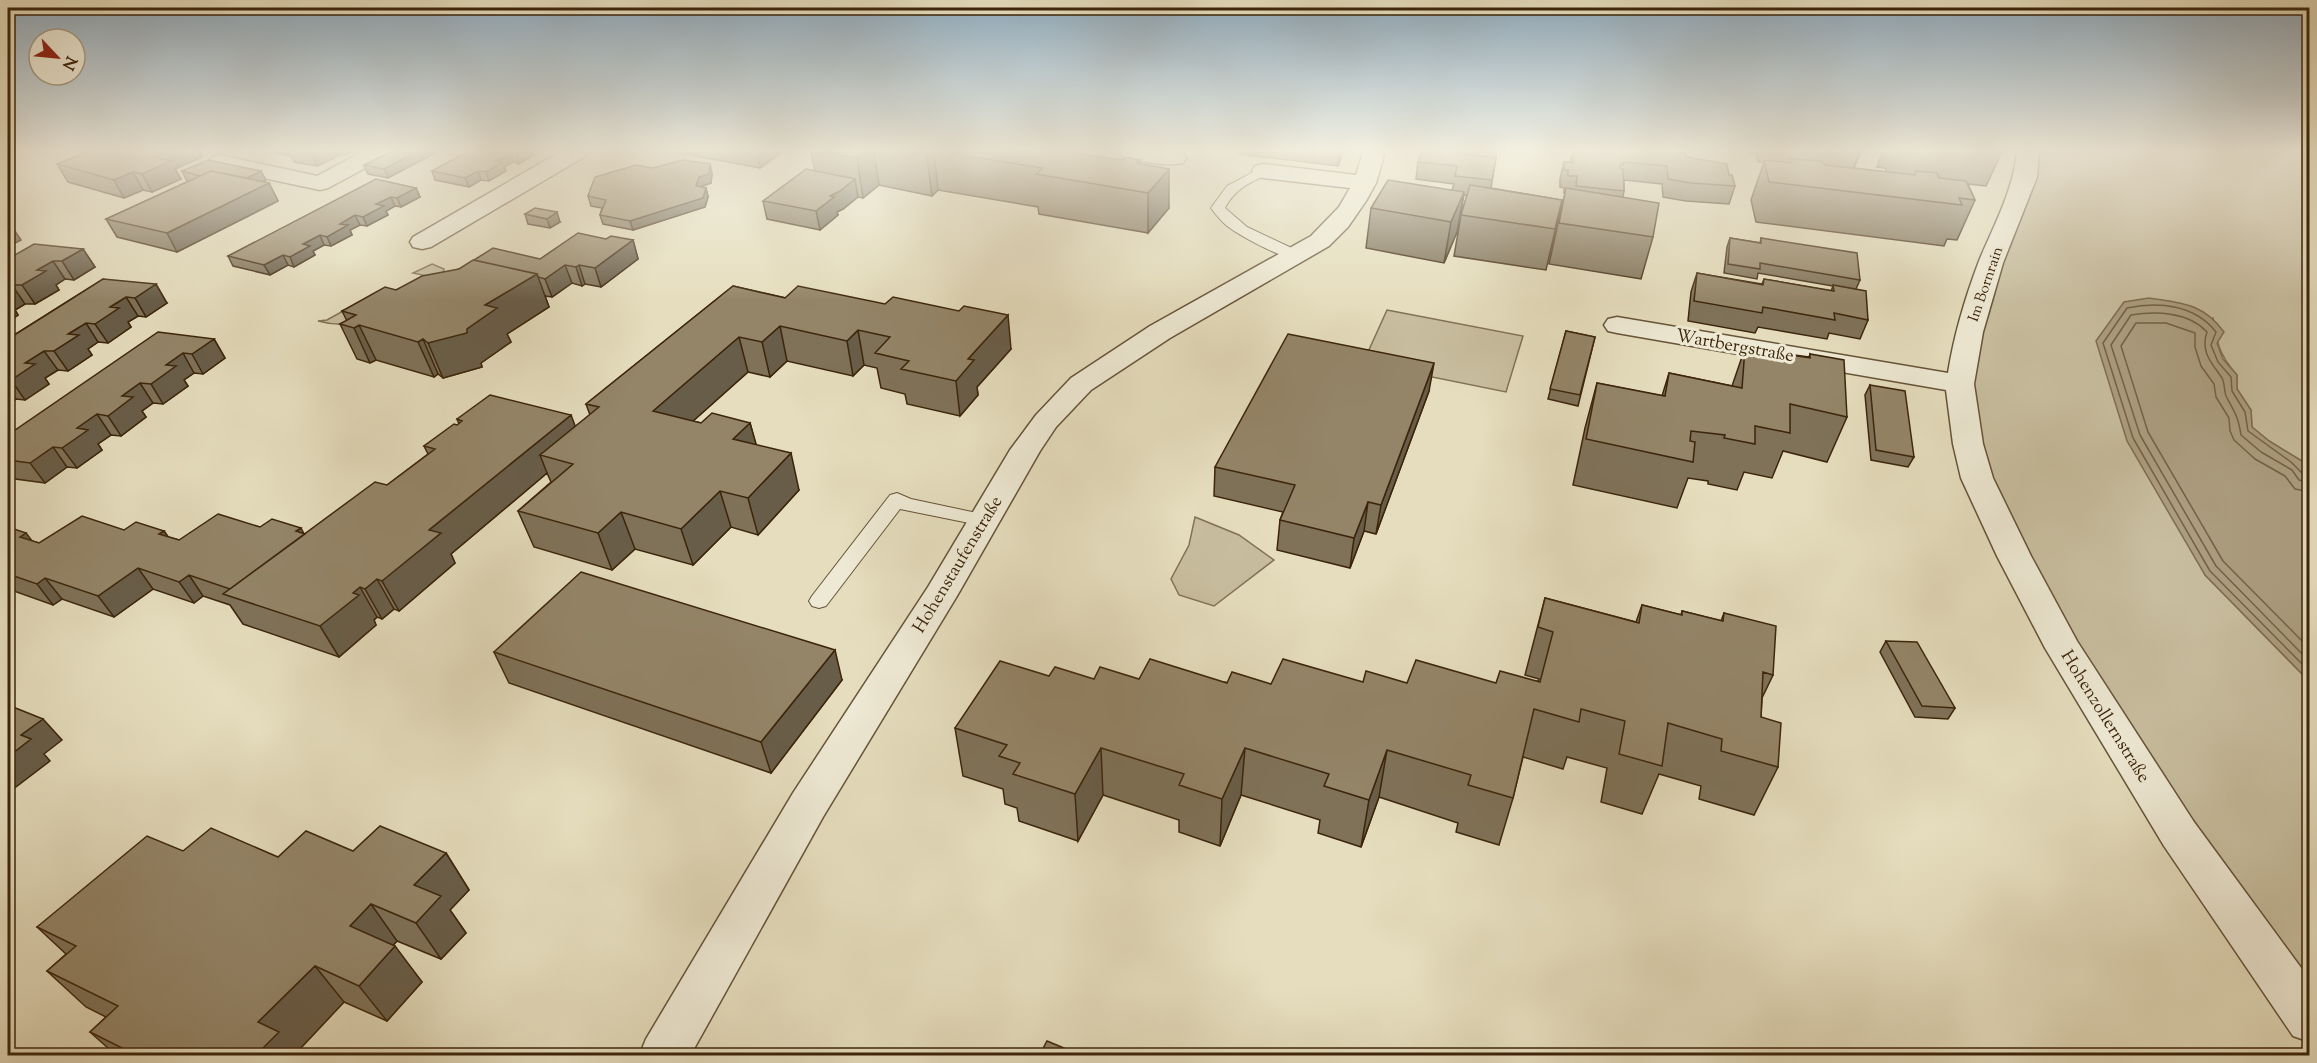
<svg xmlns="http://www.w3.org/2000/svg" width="2317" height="1063" viewBox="0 0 2317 1063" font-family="'Sorts Mill Goudy',serif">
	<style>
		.green { fill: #c8be9f; stroke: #827255; stroke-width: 1.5 }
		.water { fill: #ac9e80; stroke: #7f6e51; stroke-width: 1.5 }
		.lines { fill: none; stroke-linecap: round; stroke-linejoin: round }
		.shore { stroke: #746246; stroke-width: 1.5 }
		.service-casing { stroke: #665338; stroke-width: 2 }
		.minor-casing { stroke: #665338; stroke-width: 3 }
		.service { fill: #eee9d4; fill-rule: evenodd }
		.minor { fill: #eee9d4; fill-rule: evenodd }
		.wall { fill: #7f7259; stroke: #3c250b; stroke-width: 1.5 }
		.shaded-wall { fill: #685d49; stroke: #3c250b; stroke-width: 1.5 }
		.building { fill: #948568; stroke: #3c250b; stroke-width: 1.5 }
		.labels { text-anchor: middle; stroke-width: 6; stroke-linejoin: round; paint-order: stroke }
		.far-street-label { font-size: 15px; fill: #3c250b; stroke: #eee9d4 }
		.street-label { font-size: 18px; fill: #3c250b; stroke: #eee9d4 }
	</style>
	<rect width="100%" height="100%" fill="#e5ddbd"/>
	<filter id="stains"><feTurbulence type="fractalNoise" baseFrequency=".00333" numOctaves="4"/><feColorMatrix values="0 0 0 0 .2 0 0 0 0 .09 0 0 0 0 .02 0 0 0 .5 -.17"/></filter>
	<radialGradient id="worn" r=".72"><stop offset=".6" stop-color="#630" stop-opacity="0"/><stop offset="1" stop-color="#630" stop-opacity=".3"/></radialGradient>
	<path class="green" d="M2028,152H2309V475L2302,461L2269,441L2252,427L2251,410L2237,389V375C2219,355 2217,343 2213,317L2205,575L2309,681V1020L1999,523L1964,359Z
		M432,264L444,269L442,280L437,286C403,309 360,333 318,321L327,320L343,311L368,316L432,277L413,273Z
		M1387,310L1523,336L1506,392L1363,363Z
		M1195,517L1239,535L1274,560L1214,606L1179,595L1171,579L1189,545Z"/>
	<path class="water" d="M2149,298C2181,303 2203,303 2224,332L2217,343L2223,359L2237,375V389L2251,410L2252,427L2269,441L2302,461L2309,475V681L2205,575L2127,441L2096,341L2124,302Z"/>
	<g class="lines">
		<path class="shore" d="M2310,476L2303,474L2291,462L2248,431L2245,412L2232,391L2231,377L2218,362L2211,345L2216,332C2195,305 2159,301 2127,308L2103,343L2133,438L2210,571L2310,672
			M2310,483L2299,480L2292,470L2261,452L2241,435C2238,416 2235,413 2226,396C2224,391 2225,384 2222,378C2212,363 2200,352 2207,332C2189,312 2156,311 2131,315L2111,345L2140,435L2216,566L2310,662
			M2310,492L2295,489L2285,476L2255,459L2234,440L2230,431L2229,418L2216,397L2214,384L2201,366L2195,347V333L2166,323H2136L2121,346L2148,432L2223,561L2310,649"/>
		<defs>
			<path id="service" d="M1263,167L1270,171L1268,174C1250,182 1234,190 1225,208L1247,227L1300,252L1302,255L1300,258C1286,262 1239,235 1227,226C1221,221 1216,215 1211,208L1227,186Z
				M897,493L911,499L991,516L994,520L991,524L984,526L900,509L826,606L819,608L812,606L809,601L812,596L890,495Z"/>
			<path id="minor" d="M362,152H389L386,157L328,188L320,190L212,167L209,162L212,157L220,155L317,176Z
				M560,152H587L584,157L431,247L422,249L413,247L410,242L413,237Z
				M1120,152H1177L1183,153L1186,158L1183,163C1165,167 1141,161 1123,157Z
				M1363,152H1385L1376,183L1366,201L1348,227L1329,246L1170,338L1091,390L1056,427L1040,451L957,596L823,817L690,1056H639L646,1039L793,793L928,587L1010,450L1036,415L1071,378L1150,326L1311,236L1339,207L1350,188L1263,178L1255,176L1252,171L1255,166L1263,164L1356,175Z
				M2017,152H2039L2037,177L2003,263L1983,332L1974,384L1983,444L1993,478L2031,556L2077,641L2194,822L2310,980V1042L2293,1036L2164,846L2045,648L1997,556L1961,478L1953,444L1946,390L1617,333L1608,331L1604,325L1608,319L1617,317L1948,373C1954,335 1965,298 1979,261C1994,225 2013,191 2017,152Z"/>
		</defs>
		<use href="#service" class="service-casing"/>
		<use href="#minor" class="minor-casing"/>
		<use href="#service" class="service"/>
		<use href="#minor" class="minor"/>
	</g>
	<path class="wall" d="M271,152H352L346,155L342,154L317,166L294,162L291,156Z
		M437,152L388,178L368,174L364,165Z
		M467,152L534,155L519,164L513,162L504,167L506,171L489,181L481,180L469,187L435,180L432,171Z
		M674,152H782L760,168Z
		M811,152H1067L1123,160H1140V164L1169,208L1148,233L1039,214L1038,207L938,190L932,196L879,185L863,198L858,197L843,209L837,212L838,215L820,230L767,219L763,201L815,171Z
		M1239,152H1343L1338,166L1239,154Z
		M1573,152H1679L1686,157L1729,175L1735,186L1729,204L1686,201L1663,197L1662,184L1624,180V191L1623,197L1653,237L1641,279L1549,264L1565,193H1564V188L1560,187V179L1564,162H1570Z
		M1749,152H1861L1854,168L1887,172L1885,168L1877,167L1882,152H2002L1986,186L1968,184L1975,200L1957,240L1947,239L1944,246L1756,222L1751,200L1764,162H1758L1756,154L1748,153Z
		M200,153L202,157L175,169L181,179L152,192L143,190L124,198L68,182L57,164Z
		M1496,158L1491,188L1562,200L1546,270L1454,256L1461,215L1467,195H1464L1457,232L1444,263L1366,248L1371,208L1452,190L1454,184L1416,179L1418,162Z
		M653,168L712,173L711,183L701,187L706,188L708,197L705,207L633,230L603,224L600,215L602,208L591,206L588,196Z
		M182,171L266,180L263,182L269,183L278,201L177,252L117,237L106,219L189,181H187Z
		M416,188L420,197L401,207L395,206L386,211L388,215L367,226L360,225L350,230L352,235L331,246L324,245L313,251L315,255L294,267L288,265L270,275L233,266L228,256Z
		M525,214L560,222L550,228L528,224Z
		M1730,238L1760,243L1761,238L1860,280L1856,289L1868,320L1860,339L1829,333L1827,339L1758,327L1755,333L1688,321L1691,292L1697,273L1762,284L1764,279L1831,291L1833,286L1758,273L1757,279L1724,273L1727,247Z
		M606,239L633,240L638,259L601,287L585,284L582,286L572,283L552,297L545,296L549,307L507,334L511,342L481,363L482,367L443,378L438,374L434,377L376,360L370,363L357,359L340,324L347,321L342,311L396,290L459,269L540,259Z
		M83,249L95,267L74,280L65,279L56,285L59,290L35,304H25L15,310L18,315L8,322V259Z
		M103,279L167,303L146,317L138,316L128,322L131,327L108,343L98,342L88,349L92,355L68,371L58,370L45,378L49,384L25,400L16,399L8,405V339Z
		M733,286L1011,349L977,387L978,395L960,416L907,404L905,394L881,388L877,368L864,365L853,376L787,361L770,377L748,372L693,421L701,423H750L756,445L799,490L758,535L731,527L693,565L635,549L612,570L534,547L518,511L551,482L547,473L451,554L455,563L399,611L394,609L382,619L377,617L374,620L376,625L339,657L243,624L230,605L203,596L194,603L153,589L114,617L62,599L53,605L14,591L8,595V527L32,541L39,543L124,530L164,531L168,537L179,540L260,527L305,534L387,485L428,454L424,446L459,424L457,419L575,427L590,415L586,404Z
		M1566,331L1595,337L1578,406L1548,399Z
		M214,339L225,358L203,374L194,373L184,380L188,386L163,404L153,403L142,411L146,417L121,436L111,435L98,444L102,450L77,468L67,467L45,483L8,478V435Z
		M1745,348L1809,357L1810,354L1847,417L1827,462L1783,451L1772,478L1744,472L1737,490L1708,484V481L1688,478L1677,508L1573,485L1585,428L1597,383L1662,396L1669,373L1732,386Z
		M1870,385L1914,457L1908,467L1871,460L1865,395Z
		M1429,391L1376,534L1364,531L1350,568L1277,550L1280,520L1283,512L1214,496L1215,467Z
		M1545,598L1636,622L1642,605L1681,615L1682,611L1721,621L1724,613L1773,675L1762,698L1761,717L1778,767L1754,815L1699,799L1701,786L1659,774L1642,814L1601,802L1607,768L1567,757L1563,769L1523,757L1513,798L1499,845L1456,832L1458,823L1379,797L1361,847L1318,833L1320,820L1241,795L1220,846L1179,832V820L1103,795L1078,841L1019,821L1017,808L1005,804L1003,789L963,776L955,728L1049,676L1094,679H1139L1271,684L1363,682L1407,683H1496L1538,681L1539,679L1525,675Z
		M1886,641L1955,708L1948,719L1915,717L1880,652Z
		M494,652L842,680L771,773L509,683Z
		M183,851L278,857L353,851L446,853L469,890L450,910L466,933L441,959L397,941L393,945L422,982L387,1021L344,1002L297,1052L300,1056H117L90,1032L106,1017L86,1007L47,971L66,954L37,927Z"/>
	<path class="shaded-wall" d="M164,152H202L200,153L202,157L175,169L181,179L152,192L142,174L153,157Z
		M311,152H341L342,154L317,166Z
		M417,152H437L388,178L384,169Z
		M521,152H533L534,155L519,164L516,155Z
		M757,152H782L760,168Z
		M865,152H874L879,185L863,198L857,158Z
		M932,152H934L938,190L932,196L927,156Z
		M1339,152H1343L1338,166Z
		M1860,152H1861L1852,171Z
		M510,154L513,162L504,167L506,171L489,181L486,172L496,161Z
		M710,164L712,173L711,183L701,186L698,195L696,186L699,177Z
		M1169,169V208L1148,233V193Z
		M261,171L266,180L241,193L236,184Z
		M478,171L481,180L469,187L465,178Z
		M133,172L143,190L124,198L114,180Z
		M855,179L858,197L843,209L837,212L838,215L820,230L816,211L830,196Z
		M269,183L278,201L177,252L167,233Z
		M416,188L420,197L401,207L397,198Z
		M706,188L708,197L705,207L633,230L630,221Z
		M1464,192L1457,232L1444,263L1451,222Z
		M8,197L12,204L8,205Z
		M391,197L395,206L386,211L388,215L367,226L363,217L376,204Z
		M557,212L560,222L550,228L547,219Z
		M355,215L360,225L350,230L352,235L331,246L327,237L340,224Z
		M8,222H9L21,240L8,247Z
		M320,235L324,245L313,251L315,255L294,267L290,257L303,244Z
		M633,240L638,259L601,287L595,268Z
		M83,249L95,267L74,280L62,261Z
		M283,255L288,265L270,275L264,265Z
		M53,261L65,279L56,285L59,290L35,304L22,285L37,270Z
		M565,265L572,283L552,297L545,279Z
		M579,265L585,284L582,286L576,267Z
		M537,274L549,307L507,334L511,342L481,363L482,367L443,378L428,343L467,329L485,305Z
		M156,284L167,303L146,317L135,298Z
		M12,285L25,304L15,310L18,315L8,322V287Z
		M126,297L138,316L128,322L131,327L108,343L95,324L110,307Z
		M1008,315L1011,349L977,387L978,395L960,416L956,381L968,359Z
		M86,323L98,342L88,349L92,355L68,371L54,351L68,334Z
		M359,325L376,360L370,363L354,328Z
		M780,326L787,361L770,377L762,342Z
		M858,330L864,365L853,376L847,341Z
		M739,337L748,372L664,447L653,411Z
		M214,339L225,358L203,374L192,354Z
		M423,339L438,374L434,377L418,342Z
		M44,351L58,370L45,378L49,384L25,400L11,380L25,363Z
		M183,353L194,373L184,380L188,386L163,404L151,384L166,365Z
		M1434,363L1429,391L1376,534L1381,505Z
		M140,383L153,403L142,411L146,417L121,436L108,416L122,396Z
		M8,387L16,399L8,405Z
		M97,414L111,435L98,444L102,450L77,468L62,448L77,428Z
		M571,415L582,444L540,455L547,473L451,554L455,563L399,611L382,581L429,530Z
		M750,423L760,458L733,439Z
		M53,447L67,467L45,483L30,463Z
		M791,453L799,490L758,535L748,498Z
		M720,491L731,527L693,565L681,529Z
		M1368,502L1364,531L1350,568L1354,538Z
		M621,512L635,549L612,570L598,533Z
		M301,528L309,543L296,531Z
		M164,531L178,551L159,534Z
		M26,533L42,554L20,537Z
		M138,568L153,589L114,617L98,596Z
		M189,575L203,596L194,603L179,582Z
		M45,578L62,599L53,605L37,584Z
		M377,579L394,609L382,619L365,589Z
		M8,583L14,591L8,595Z
		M360,587L377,617L374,620L376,625L339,657L320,626L353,593Z
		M835,650L842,680L771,773L761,742Z
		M43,719L62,740L44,754L50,761L8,793V757L21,735Z
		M1101,748L1103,795L1078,841L1075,794Z
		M1245,748L1241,795L1220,846L1222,799Z
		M1387,750L1379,797L1361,847L1369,800Z
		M446,853L469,890L450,910L466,933L441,959L416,923L414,885Z
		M371,904L397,941L378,962L350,926Z
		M395,946L422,982L387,1021L359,986Z
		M315,966L344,1002L297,1052L300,1056H255L258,1022Z"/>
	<path class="building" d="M87,152H164L153,157L171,161L142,174L133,172L114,180L57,164Z
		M390,152H417L384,169L364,165Z
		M467,152H521L516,155L510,154L496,161L503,162L486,172L478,171L465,178L432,171Z
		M823,152H865L857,158Z
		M905,152H932L927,156Z
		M942,152H1067L1123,160L1125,157L1140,160L1137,163L1169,169L1148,193L1036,174L1043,168Z
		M1421,152H1447L1496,158L1492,180L1455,176L1457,166L1418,162Z
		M1447,152H1496V158Z
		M1573,152H1679L1685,153L1686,157L1727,164L1729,175H1732L1735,186L1691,183L1668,179L1667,166L1623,162V165L1620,164V168L1623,169L1624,191L1576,186L1577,176H1568V170H1564V162L1573,163Z
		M1789,159L1821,161L1825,165L1915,175L1916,171L1937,173L1939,178L1966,181L1975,200L1959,198L1962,205L1769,182L1764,160L1791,163Z
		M208,160L261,171L247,178L211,171L200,176L182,171Z
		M683,160L710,164L709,174L699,177L696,186L706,188L703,198L630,221L600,215L606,200L588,196L595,177L636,165L653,168Z
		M806,169L855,179L840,191L830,196L834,197L816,211L763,201Z
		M211,171L269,183L167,233L106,219Z
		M376,179L416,188L397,198L391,197L376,204L384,206L363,217L355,215L340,224L348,225L327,237L320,235L303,244L310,246L290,257L283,255L264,265L228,256Z
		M1388,180L1464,192L1451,222L1371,208Z
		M1470,185L1562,200L1555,229L1461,215Z
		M1566,188L1659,203L1653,237L1559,223Z
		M535,208L557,212L547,219L525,214Z
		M578,233L606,239L611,236L633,240L595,268L579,265L576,267L565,265L545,279L538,277L537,274L474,260L493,248L540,259Z
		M1730,238L1761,243V238L1857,253L1860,280L1760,263V269L1728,264Z
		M34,244L83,249L62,261H53L37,270L46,271L22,285H12L8,287V259Z
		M473,260L537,274L485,305L497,308L467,329V333L428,343L423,339L418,342L359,325L354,328L340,324L356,315L342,311L385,287L396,290L422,276L459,269Z
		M1697,273L1763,285L1764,279L1834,291L1833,285L1866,291L1868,320L1834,313L1835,320L1763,307L1762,313L1694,301Z
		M103,279L156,284L135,298L126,297L110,307L119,308L95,324L86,323L68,334L79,335L54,351H44L25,363L35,364L11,380H8V339Z
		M733,286L785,298L798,286L885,304L893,297L959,311L964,306L1008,315L968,359L974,360L956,381L901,369L909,361L875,353L890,337L858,330L847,341L780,326L762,342L739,337L653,411L701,423L712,413L750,423L733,439L791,453L748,498L720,491L681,529L621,512L598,533L518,511L573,464L540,455L599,407L586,404Z
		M1566,331L1595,337L1580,395L1550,389Z
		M158,332L214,339L192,354L183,353L166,365L176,366L151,384L140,383L122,396L133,397L108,416L97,414L77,428L88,430L62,448L53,447L30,463L8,460V435Z
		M1288,334L1434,363L1381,505L1368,502L1354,538L1280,520L1295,485L1215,467Z
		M1745,348L1810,358V354L1844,360L1847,417L1790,404V433L1755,426V444L1724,438L1725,435L1691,431L1690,441L1695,442L1693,462L1586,439L1597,383L1665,396L1669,373L1742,388Z
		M1870,385L1905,391L1914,457L1876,450Z
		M490,395L571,415L429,530L441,533L382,581L377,579L365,589L360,587L353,593L359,595L320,626L223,594L375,482L387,485L435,449L424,446L454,424L457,425L462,421L457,419Z
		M218,514L260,527L272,519L301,528L296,531L305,534L230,589L189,575L179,582L138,568L98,596L45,578L37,584L8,574V527L26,533L20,537L39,543L82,516L124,530L136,522L164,531L159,534L179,540Z
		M581,572L835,650L761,742L494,652Z
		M1545,598L1639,623L1642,605L1682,615V611L1723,621L1724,613L1776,626L1773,675L1763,672L1761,717L1781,723L1778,767L1721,751L1722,739L1668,723L1662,766L1619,754L1625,721L1581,709L1579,722L1534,709L1513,798L1468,785L1471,775L1387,750L1369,800L1324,786L1329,774L1245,748L1222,799L1179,785L1184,774L1101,748L1075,794L1013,774L1020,763L999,756L1007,745L955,728L1000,661L1049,676L1055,667L1094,679L1100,667L1139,679L1150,659L1227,683L1232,672L1271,684L1283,659L1363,682L1366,671L1407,683L1416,660L1496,683L1500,671L1540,682L1553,632L1538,627Z
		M1886,641L1917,642L1955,708L1922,706Z
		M8,705L43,719L21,735L31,739L8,757Z
		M380,826L446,853L414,885L441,896L416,923L371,904L350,926L395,946L359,986L315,966L258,1022L279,1032L255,1056H138L90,1032L118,1006L47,971L76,946L37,927L147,836L183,851L211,828L278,857L306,831L353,851Z
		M1047,1041L1083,1056H1039Z"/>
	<linearGradient id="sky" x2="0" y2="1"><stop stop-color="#90abbe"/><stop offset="0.5" stop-color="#f3f0e1"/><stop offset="1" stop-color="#f3f0e1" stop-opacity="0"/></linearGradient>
	<rect width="2317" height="301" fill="url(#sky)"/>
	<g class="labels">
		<g class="far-street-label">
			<text transform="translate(1985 284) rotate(-71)" y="5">Im Bornrain</text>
		</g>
		<g class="street-label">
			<text transform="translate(1735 345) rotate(10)" y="6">Wartbergstraße</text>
			<text transform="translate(957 564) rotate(-59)" y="6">Hohenstaufenstraße</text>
			<text transform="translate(2106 716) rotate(58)" y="6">Hohenzollernstraße</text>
		</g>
	</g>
	<rect width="2317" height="1063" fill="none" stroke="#e5ddbd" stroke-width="30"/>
	<rect x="9" y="9" width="2299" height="1045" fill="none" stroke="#3c250b" stroke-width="3"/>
	<rect x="15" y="15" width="2287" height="1033" fill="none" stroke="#3c250b" stroke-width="1.5"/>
	<g transform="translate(57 57) rotate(116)"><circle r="28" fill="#eee9d4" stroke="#a79b84" stroke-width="1.5"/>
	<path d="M0-4.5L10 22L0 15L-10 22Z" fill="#8f2418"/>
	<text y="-9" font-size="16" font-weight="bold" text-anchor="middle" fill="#3c250b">N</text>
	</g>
	<rect width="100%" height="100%" filter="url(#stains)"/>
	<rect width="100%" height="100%" fill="url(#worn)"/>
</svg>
